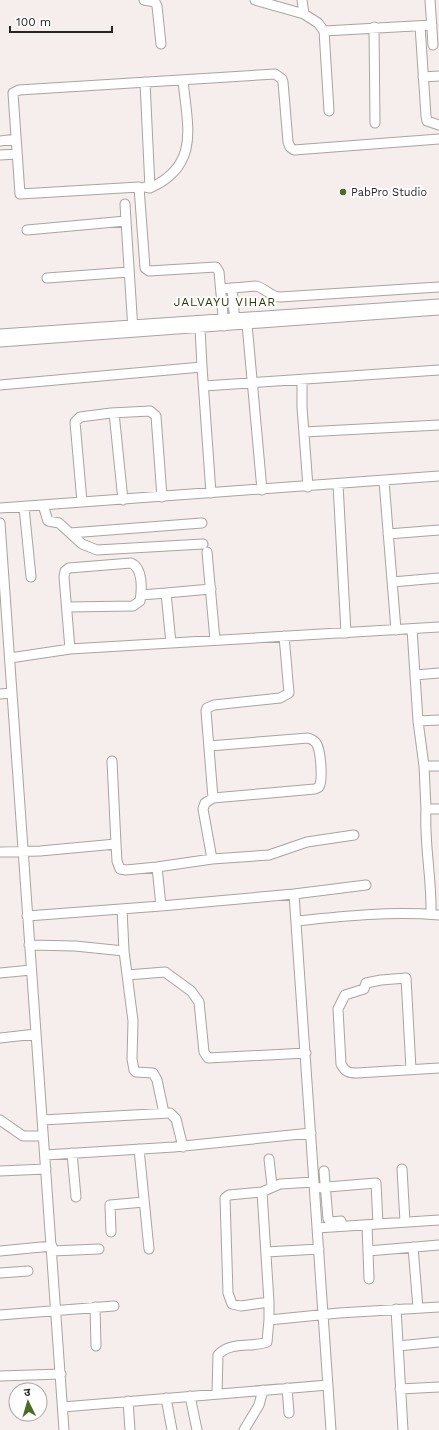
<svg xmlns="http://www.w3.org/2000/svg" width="439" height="1430" viewBox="0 0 439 1430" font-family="'Work Sans','Noto Sans Devanagari',sans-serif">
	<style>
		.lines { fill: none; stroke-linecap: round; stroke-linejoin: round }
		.minor-casing { stroke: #aaa3a1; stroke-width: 11 }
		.minor { stroke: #fff; stroke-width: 9 }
		.poi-dot { fill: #496d25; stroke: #fffdfd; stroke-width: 1.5 }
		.labels { text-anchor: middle; stroke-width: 4; stroke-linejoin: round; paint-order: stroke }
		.poi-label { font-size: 11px; fill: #282625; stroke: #fffdfd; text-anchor: start }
		.neighbourhood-label { font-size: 12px; letter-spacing: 1px; fill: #243c09; stroke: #fffdfd }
	</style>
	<rect width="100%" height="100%" fill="#f6eeed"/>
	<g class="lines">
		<defs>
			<path id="minor" d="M144,0L155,2L157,6L161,44
				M255,0L304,14
				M302,0L304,14L318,23L324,31
				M430,0L433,45
				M420,26L426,116L427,121L439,125
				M374,27L375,123
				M423,77L439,76
				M329,111L324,31L432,25
				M0,141L16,139
				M0,155L17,154
				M145,187L150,188L145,82
				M150,188C201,165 187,125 183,80
				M125,204L126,221
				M27,230L126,221L133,330
				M47,278L129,272
				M232,288L235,323
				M221,289L256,286C265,288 271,297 280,297L439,287
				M247,324L262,490
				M224,326L219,272L216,267L149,271L145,268L139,187L20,194L13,93L19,90L275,74L282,79L283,82L288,142L290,147L294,150L439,139
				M0,334L439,304
				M0,342L439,310
				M202,367L211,493
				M302,380V407L308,487
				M0,385L202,367L200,328
				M204,386L439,370
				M114,413L123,500
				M304,432L439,425
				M384,481L396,630
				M338,484L346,633
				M82,502L75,422L80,417L111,413L150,411L156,416L162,497
				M43,505L48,521L59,523L82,544L97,550L203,544
				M24,507L31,577
				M0,508L439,476
				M0,523L64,1430
				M70,533L202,523
				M388,534L439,530
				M207,552L215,640
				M392,582L439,578
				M166,593L211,589
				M141,595L166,593L171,643
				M68,607L133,606L140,601C142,589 143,568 131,563L69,568L65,571L64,577L70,649
				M412,629L418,721L439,720
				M10,658L70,649L439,627
				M415,675L439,673
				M0,694L12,693
				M418,721L424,766H439
				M209,746L308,738C311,739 314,740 316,743C321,750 323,780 319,787L315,789L213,798L205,803L203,809L212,859
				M112,761L116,844
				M424,766L426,809H439
				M213,798L206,711L207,708L214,705L280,698L289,693L284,636
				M426,809C424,844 432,879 431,914
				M0,852L40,851L116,844L117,861L120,869L126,870L157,867L161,906
				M157,867L212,859L269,855L307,842L354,835
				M294,894L366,885
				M122,909L124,951L133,1021L132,1059L134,1070L136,1072L153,1073L157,1080L164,1113
				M27,916L161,906L294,894L331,1430
				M297,921C344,916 391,911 439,915
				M29,945L75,946L124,951
				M0,973L31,970
				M127,975L165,972L191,991L199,1002L204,1052L208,1058L306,1053
				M0,1038L36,1034
				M411,1069L406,978L381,980L366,983L364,989L345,995L338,1009L341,1064C345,1072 349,1073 357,1073L439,1068
				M0,1120L23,1136H43
				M42,1120L170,1113L176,1119L183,1147
				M139,1149L149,1249
				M72,1153L76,1197
				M45,1155L174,1147L311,1133
				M269,1159L272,1186
				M402,1169L405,1222
				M0,1171L46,1169
				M324,1171L328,1219L332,1222L341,1221
				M314,1182L280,1184L262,1192L229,1195L225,1198L228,1293L232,1304L241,1306L269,1302V1320L339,1313L439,1307
				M315,1188L376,1183L378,1224
				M262,1192L269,1302
				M367,1225L369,1279
				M317,1228L439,1220
				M111,1232L110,1205L144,1202
				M413,1247L418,1308
				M0,1251L52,1246
				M52,1251L99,1249
				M368,1251L439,1245
				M266,1252L319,1249
				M0,1273L28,1271
				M95,1307L96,1346
				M396,1309L403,1430
				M0,1315L114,1306
				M398,1346L439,1342
				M0,1376L61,1374
				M287,1388L289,1413
				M400,1389L439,1387
				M217,1394L218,1355C230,1341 252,1348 267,1342L269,1320
				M190,1396L197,1430
				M166,1398L172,1430
				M128,1401L130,1430
				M63,1407L328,1385
				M244,1430L259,1405L263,1390"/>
		</defs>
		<use href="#minor" class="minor-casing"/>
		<use href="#minor" class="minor"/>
	</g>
	<circle class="poi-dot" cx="343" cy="192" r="4"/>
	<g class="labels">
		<g class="poi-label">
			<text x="351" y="196">PabPro Studio</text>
		</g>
		<g class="neighbourhood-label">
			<text x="225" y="306">JALVAYU VIHAR</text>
		</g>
	</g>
	<g transform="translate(28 1402) rotate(355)"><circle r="19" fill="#fffdfd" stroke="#a9a7a7"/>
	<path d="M0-3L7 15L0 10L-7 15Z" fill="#496d25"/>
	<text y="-6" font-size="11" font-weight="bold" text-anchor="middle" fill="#282625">उ</text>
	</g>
	<path d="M10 26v6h102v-6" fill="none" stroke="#282625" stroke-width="2"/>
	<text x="16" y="26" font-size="12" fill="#282625" stroke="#fffdfd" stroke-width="3" paint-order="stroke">100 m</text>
</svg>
